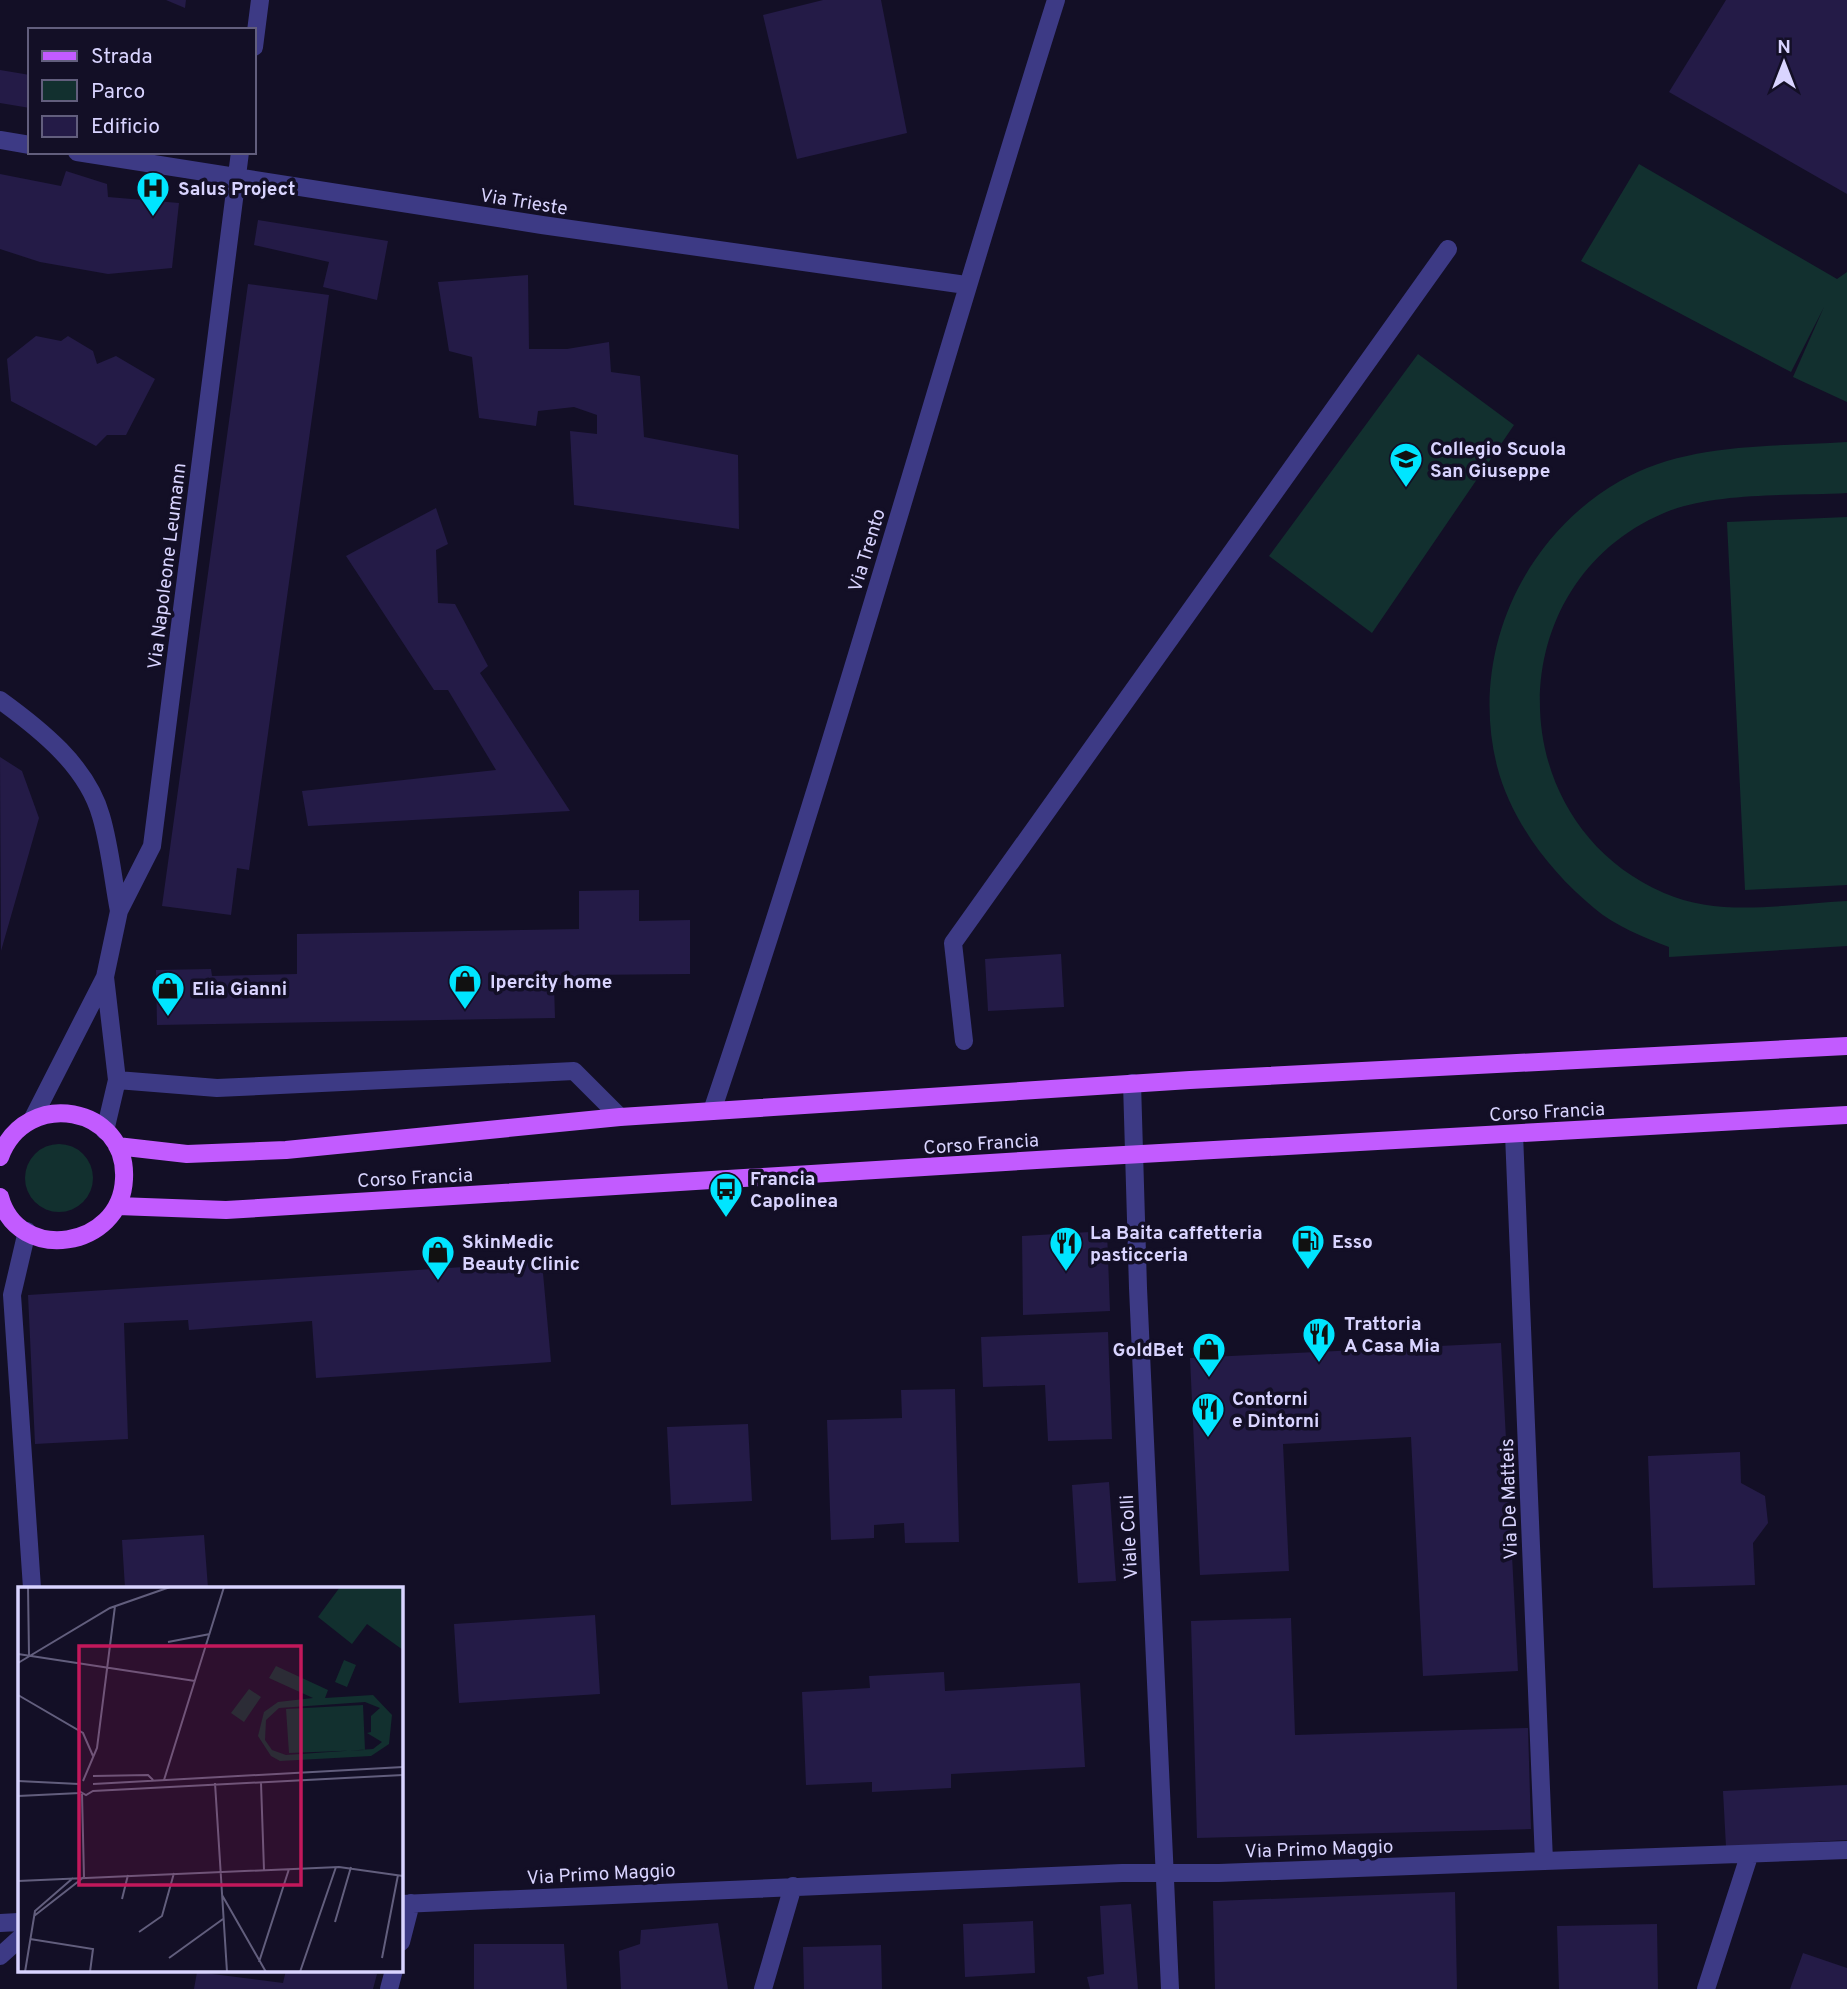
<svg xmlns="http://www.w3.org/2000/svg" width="1847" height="1989" viewBox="0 0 1847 1989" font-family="Overpass,sans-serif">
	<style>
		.green { fill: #12302f }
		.building { fill: #241b47 }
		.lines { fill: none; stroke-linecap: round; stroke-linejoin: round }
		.minor { stroke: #3d3a85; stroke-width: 18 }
		.major { stroke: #c25bff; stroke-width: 18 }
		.labels { text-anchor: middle; stroke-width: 7; stroke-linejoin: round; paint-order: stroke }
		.poi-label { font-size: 19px; font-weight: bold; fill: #d9d4ff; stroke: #130f26; text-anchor: start }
		.street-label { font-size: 19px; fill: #d9d4ff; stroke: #130f26 }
		.inset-road { fill: none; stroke: #625e7d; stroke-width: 2 }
		.view { fill: #c2185b; fill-opacity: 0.15; stroke: #c2185b; stroke-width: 3.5 }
		.inset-edge { fill: none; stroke: #d9d4ff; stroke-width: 3.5 }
	</style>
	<rect width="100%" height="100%" fill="#130f26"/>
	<path class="green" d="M1639,164L1837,279L1847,272V402L1793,377L1824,307L1791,372L1581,261Z
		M1418,354L1514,425L1372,633L1269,556Z
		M1847,442V493C1792,496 1713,492 1664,513C1497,584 1500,822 1664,893C1720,918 1787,904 1847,901V946L1669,957V947C1643,937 1615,926 1594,908C1551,873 1511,821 1497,766C1469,655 1522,537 1620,481C1687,442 1772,447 1847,442Z
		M1847,517V885L1745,890L1727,522Z
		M25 1178a34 34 0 1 1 68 0a34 34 0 1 1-68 0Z"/>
	<path class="building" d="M166,0H186L185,8Z
		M823,0H881L907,133L797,159L763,15Z
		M1726,0H1847V194L1669,92Z
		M0,70L30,75V108L0,103Z
		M66,171L107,184L108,197L179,203L172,268L108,274L40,262L0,249V174L61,186Z
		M258,220L388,241L377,300L323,287L329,262L254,245Z
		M528,275L529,349H567L609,342L611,372L640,376L644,437L738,455L739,529L574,505L570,431L597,434V415L574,407L538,411L536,426L479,418L472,357L449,351L438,282Z
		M248,284L329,295L249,870L237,868L231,915L162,906Z
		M36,336L61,341L68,336L93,351L97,364L116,356L155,379L126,435H107L96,446L11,401L7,359Z
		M436,508L448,544L436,550L438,603L455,604L488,666L480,673L570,811L308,826L302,791L496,770L448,690H434L346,556Z
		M0,757L22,771L39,818L1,951Z
		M639,890V921L690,920V974L580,975V984L554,985L555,1018L157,1025L156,970L211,969L212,976L297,974V934L579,929V891Z
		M1061,954L1064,1007L988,1011L985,959Z
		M1107,1231L1110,1311L1023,1315L1022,1236Z
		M542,1262L551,1362L316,1378L312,1321L189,1330L188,1320L124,1323L128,1439L35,1444L28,1295Z
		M1108,1332L1112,1439L1048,1441L1045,1385L983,1387L981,1337Z
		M1501,1343L1518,1671L1423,1676L1411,1437L1283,1444L1289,1571L1200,1575L1190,1358Z
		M955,1389L959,1542L905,1543L904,1523L874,1525V1538L831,1540L827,1420L902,1418L901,1390Z
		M748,1424L752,1501L671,1505L667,1427Z
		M1740,1452L1741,1483L1765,1496L1768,1523L1753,1543L1755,1585L1653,1588L1648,1456Z
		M1109,1482L1116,1581L1078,1583L1072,1485Z
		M204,1535L208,1588H125L122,1540Z
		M595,1615L600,1694L459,1703L454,1624Z
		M1291,1618L1295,1735L1528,1728L1531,1829L1197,1838L1191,1621Z
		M944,1672L945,1691L1080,1683L1085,1767L951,1774V1788L872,1792V1782L806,1785L802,1692L870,1688L869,1676Z
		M1847,1785V1840L1726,1847L1723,1791Z
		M1455,1892L1457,1989H1215L1213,1901Z
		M1131,1904L1138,1989H1090L1087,1977L1104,1974L1100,1906Z
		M1033,1921L1035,1973L965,1977L963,1924Z
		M718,1923L728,1989H621L619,1951L640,1944L641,1930Z
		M1657,1924L1658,1989H1559L1557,1926Z
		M474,1944H564L567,1989H474Z
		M881,1945L882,1989H804L803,1947Z
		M1803,1953L1847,1968V1989H1790Z
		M286,1970L323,1973L324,1970H359L377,1974L373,1989H194L197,1972L283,1983Z"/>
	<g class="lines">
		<path class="minor" d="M254,47L260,0
			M0,140L30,145
			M77,152L542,225L966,285
			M0,700C40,729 87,766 101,816C110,846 113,880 119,911
			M105,977L117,1080L105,1131
			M964,1041L953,943L1448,249
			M117,1080L217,1088L574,1071L620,1117
			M1132,1083L1138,1288L1170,1989
			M712,1111C836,744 939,370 1056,0
			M33,1118L105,977L119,911L152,846L240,152
			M1514,1134L1544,1861
			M27,1231L12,1295L32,1588
			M401,1904L1122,1873H1219L1847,1850
			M0,1923L19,1922
			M401,1942L411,1903
			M0,1956L19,1939
			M389,1989L394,1970
			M763,1989L793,1886
			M1706,1989L1749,1856"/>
		<path class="major" d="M117,1146L187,1154L286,1150L620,1117L1190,1080L1847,1046
			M0,1157C26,1087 128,1106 124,1179C121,1249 18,1264 0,1197
			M118,1206L226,1210L1070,1158L1847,1115"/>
	</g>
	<defs>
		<symbol id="hospital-pin" viewBox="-11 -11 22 30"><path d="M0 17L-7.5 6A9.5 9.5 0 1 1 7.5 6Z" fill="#00e5ff" stroke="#130f26"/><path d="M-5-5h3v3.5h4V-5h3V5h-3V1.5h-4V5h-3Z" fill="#111"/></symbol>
		<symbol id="school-pin" viewBox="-11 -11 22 30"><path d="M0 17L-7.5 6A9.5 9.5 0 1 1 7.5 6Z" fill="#00e5ff" stroke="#130f26"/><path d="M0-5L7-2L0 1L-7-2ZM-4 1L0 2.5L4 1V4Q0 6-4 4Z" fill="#111"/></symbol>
		<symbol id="shop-pin" viewBox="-11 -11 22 30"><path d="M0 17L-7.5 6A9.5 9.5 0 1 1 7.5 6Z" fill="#00e5ff" stroke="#130f26"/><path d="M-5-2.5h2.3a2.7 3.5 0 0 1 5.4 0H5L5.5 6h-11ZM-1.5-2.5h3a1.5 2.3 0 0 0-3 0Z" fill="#111"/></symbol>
		<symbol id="bus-pin" viewBox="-11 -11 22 30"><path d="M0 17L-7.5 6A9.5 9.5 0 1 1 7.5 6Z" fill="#00e5ff" stroke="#130f26"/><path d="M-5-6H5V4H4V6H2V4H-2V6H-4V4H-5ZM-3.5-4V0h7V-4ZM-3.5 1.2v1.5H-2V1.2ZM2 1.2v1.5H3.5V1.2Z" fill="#111"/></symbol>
		<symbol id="fuel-pin" viewBox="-11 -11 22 30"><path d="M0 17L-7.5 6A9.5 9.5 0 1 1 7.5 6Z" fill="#00e5ff" stroke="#130f26"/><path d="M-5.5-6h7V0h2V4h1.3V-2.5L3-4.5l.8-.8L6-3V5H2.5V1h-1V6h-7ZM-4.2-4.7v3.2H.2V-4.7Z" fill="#111"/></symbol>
		<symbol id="restaurant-pin" viewBox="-11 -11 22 30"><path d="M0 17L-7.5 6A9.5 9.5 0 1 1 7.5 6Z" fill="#00e5ff" stroke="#130f26"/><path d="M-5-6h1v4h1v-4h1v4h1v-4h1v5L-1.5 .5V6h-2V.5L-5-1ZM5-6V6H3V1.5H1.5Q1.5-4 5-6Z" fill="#111"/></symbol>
	</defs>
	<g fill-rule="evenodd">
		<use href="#hospital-pin" x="134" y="169" width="38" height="52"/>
		<use href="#school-pin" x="1387" y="440" width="38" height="52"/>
		<use href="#shop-pin" x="446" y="962" width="38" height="52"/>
		<use href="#shop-pin" x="149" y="969" width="38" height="52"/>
		<use href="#bus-pin" x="707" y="1170" width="38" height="52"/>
		<use href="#fuel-pin" x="1289" y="1222" width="38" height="52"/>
		<use href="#restaurant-pin" x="1047" y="1224" width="38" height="52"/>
		<use href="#shop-pin" x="419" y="1233" width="38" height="52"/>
		<use href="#restaurant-pin" x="1300" y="1315" width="38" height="52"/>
		<use href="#shop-pin" x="1190" y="1330" width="38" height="52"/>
		<use href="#restaurant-pin" x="1189" y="1390" width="38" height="52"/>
	</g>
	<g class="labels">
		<g class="poi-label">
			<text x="178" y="195">Salus Project</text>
			<text x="1430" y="455">Collegio Scuola<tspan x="1430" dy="22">San Giuseppe</tspan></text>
			<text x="490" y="988">Ipercity home</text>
			<text x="192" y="995">Elia Gianni</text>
			<text x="750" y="1185">Francia<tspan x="750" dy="22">Capolinea</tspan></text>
			<text x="1090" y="1239">La Baita caffetteria<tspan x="1090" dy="22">pasticceria</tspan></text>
			<text x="462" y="1248">SkinMedic<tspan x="462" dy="22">Beauty Clinic</tspan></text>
			<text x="1332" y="1248">Esso</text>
			<text x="1344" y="1330">Trattoria<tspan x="1344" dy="22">A Casa Mia</tspan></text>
			<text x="1184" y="1356" text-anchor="end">GoldBet</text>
			<text x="1232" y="1405">Contorni<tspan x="1232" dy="22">e Dintorni</tspan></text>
		</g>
		<g class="street-label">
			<text transform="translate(524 201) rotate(9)" y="7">Via Trieste</text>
			<text transform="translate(866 550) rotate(-73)" y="7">Via Trento</text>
			<text transform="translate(166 566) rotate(-83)" y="7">Via Napoleone Leumann</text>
			<text transform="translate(1547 1111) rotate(-3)" y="7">Corso Francia</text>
			<text transform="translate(981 1143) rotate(-4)" y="7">Corso Francia</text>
			<text transform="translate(415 1177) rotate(-3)" y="7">Corso Francia</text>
			<text transform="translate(1508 1499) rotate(-92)" y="7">Via De Matteis</text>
			<text transform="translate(1128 1537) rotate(-93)" y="7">Viale Colli</text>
			<text transform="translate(1319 1848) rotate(-2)" y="7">Via Primo Maggio</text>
			<text transform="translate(601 1873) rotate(-3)" y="7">Via Primo Maggio</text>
		</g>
	</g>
	<g transform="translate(18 1587)">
		<rect width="385" height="385" fill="#130f26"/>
		<path d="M322,0H385V63L349,37L334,57L300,30ZM326,73L338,78L329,100L317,95ZM258,79L310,103L307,111L355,108L374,128L371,157L353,169L262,174L253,169L240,149L246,125L260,115L295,111L251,91ZM347,115L362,121L353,129V145L349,146L364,155L355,162L268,168L254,163L247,153L248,133L261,121ZM231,102L243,110L226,135L213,126ZM345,118L347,163L271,166L268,122Z" fill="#12302f" fill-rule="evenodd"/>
		<path class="inset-road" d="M10,0L11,68M150,55L192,47M0,67L177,94M0,76L92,21L152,0M0,108L65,146L75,169M75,189L130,188L135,193M146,193L206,0M0,194L61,197M65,194L79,161L97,19M197,196L209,385M243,196L246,283M61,197V204L68,208L75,204L385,188M75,197L385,180M64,207L66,290M0,209L62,206M0,294L321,280L385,289M204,308L248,385M104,312L110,288M16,329L66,290M317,335L333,280M121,345L144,329L156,286M12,352L75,362L72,385M151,371L205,332M364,371L380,288M241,375L271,282M7,385L17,324L55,291M282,385L318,280"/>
		<path class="view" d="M61,59H283V298H61Z"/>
		<rect width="385" height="385" class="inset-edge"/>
	</g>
	<rect x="28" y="28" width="228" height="126" fill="#130f26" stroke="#625e7d" stroke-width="2"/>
	<rect x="42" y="51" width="35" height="10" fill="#c25bff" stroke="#625e7d" stroke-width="2"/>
	<text x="91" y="63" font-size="21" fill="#d9d4ff">Strada</text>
	<rect x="42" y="80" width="35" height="21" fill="#12302f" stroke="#625e7d" stroke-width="2"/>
	<text x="91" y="98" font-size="21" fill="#d9d4ff">Parco</text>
	<rect x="42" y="116" width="35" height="21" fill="#241b47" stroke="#625e7d" stroke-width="2"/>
	<text x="91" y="133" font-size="21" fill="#d9d4ff">Edificio</text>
	<g transform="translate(1784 63)" stroke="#130f26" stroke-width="5" paint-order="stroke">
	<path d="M0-5L12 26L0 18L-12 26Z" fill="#d9d4ff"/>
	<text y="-10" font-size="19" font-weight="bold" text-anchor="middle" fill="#d9d4ff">N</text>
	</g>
</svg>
